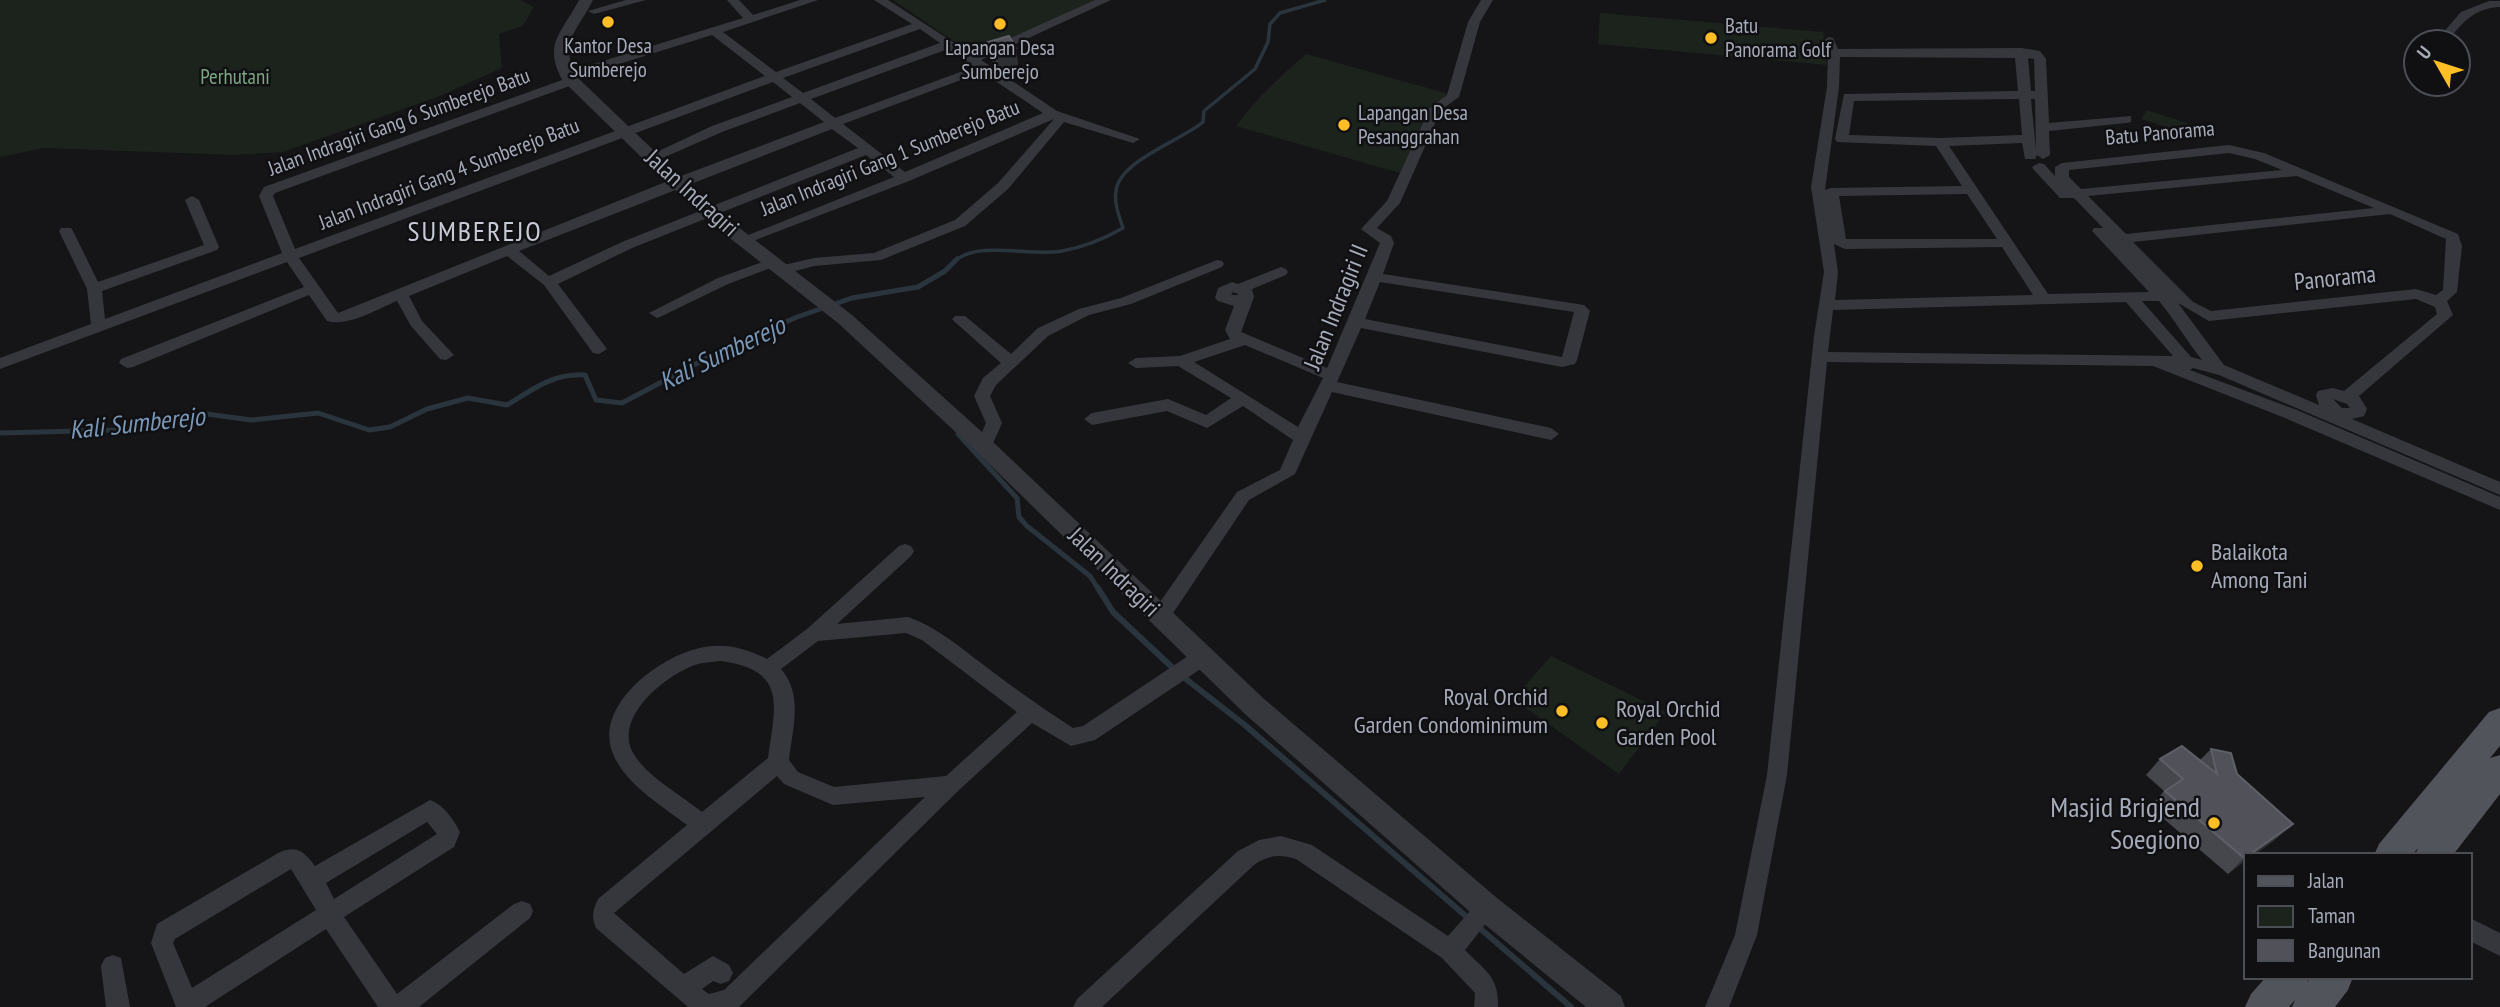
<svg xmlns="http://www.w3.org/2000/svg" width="2500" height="1007" viewBox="0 0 2500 1007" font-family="'PT Sans Narrow',sans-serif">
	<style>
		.green { fill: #1b231c }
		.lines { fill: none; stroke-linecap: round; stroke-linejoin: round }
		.stream-far2 { stroke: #2a343d; stroke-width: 3.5 }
		.stream-far1 { stroke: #2a343d; stroke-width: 5 }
		.stream { stroke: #2a343d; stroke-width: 6 }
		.minor { fill: #36373d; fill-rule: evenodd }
		.tertiary { fill: #36373d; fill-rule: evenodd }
		.primary { fill: #52545c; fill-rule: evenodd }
		.wall { fill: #46474d }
		.shaded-wall { fill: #2e2f33 }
		.building { fill: #515259; stroke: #5e6068; stroke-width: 2 }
		.poi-dot { fill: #ffbd26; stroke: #101013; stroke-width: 2.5 }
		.labels { text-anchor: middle; stroke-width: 5; stroke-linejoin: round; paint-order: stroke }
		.far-poi-label { font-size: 21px; fill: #a6abb9; stroke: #101013; text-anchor: start }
		.far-park-label { font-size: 21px; fill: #7ba67f; stroke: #101013 }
		.far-street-label { font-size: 21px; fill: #a6abb9; stroke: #101013 }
		.street-label { font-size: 24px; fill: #a6abb9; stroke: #101013 }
		.poi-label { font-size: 24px; fill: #a6abb9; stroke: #101013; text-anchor: start }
		.water-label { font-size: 26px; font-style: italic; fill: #7998b8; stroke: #101013 }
		.quarter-label { font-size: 28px; letter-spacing: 2px; fill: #c7cad5; stroke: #101013 }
		.near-poi-label { font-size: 28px; fill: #a6abb9; stroke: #101013; text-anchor: end }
	</style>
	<rect width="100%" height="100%" fill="#151518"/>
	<path class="green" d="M0,0H520L534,7L523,26L499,34L502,68L440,96L283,152L234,155L44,148L0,157Z
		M893,0H1101L974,55Z
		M1600,13L1823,32L1827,65L1598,44Z
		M1306,54L1449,94L1431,109L1400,173L1236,126C1256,98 1280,77 1306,54Z
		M2147,110L2190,124L2185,133L2141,119Z
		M1551,656L1666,712L1619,774L1513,699Z"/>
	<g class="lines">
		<path class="stream-far2" d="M955,261C978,240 1033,257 1062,251C1084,247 1104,239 1123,228C1119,216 1114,203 1116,191C1119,161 1182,140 1203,122L1204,111L1255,69L1268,42L1270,24L1280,13L1325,0"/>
		<path class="stream-far1" d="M0,433L118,430L207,414L251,420L318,413L369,430L390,427L427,409L468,398L507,405C533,389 554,373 585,375L596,400L622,403L728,347L797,317L852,298L918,287L945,271L957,259
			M958,434L1017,498L1019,517L1027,526L1090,576L1099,590"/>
		<path class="stream" d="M1098,588L1113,612L1175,670
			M1182,676L1246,726L1571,1007"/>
		<path class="minor" d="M626,0H646L594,14L588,11Z
			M727,0H739L753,15L800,0H818L723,32L776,72L912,24L874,0H888L973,55L1095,0H1111L981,60L1057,111L1140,139L1133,143L1064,122L1008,189L965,226L881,260L814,266L780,275L773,270L775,267L814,258L874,253L955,220L998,183L1054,119L909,181L748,243L743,244L736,240L894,177L866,155L632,248L558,284L607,349L599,354L593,353L544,285L507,256L409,296L422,321L454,355L446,360L440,359L411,326L397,301C377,309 349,327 327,321L309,295L133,367L127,368L119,363L121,359L304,287L287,262L0,369V358L91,324L87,289L59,231L61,228H71L73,231L98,282L204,245L185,200L192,196L199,200L219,247L217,250L102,291L105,319L282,253L259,196L264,187L565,79L562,76L564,73L743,18ZM920,29L940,43L803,93L783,78ZM712,35L765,76L295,249L273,196L275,193L575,84L577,81L574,78ZM948,49L974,67L835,118L811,99ZM982,72L1043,113L905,172L843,124ZM773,82L792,97L712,126L646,157L653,161L658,160L722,132L800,103L824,122L673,179L338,313L299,258ZM832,129L858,148L622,242L549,276L519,251Z
			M1481,0H1493L1480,22L1459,97L1441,110L1400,203L1377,228L1391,236L1394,243L1383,274L1584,305L1590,311L1577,360L1575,364L1562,367L1361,328L1337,382L1551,428L1559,434L1551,440L1332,392L1295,474L1249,500L1167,622L1160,624L1153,622L1151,617L1153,612L1237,492L1280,470L1293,440L1243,406L1207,428L1167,411L1092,425L1084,419L1092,413L1168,399L1206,415L1231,398L1178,366L1136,368L1128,363L1136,358L1180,356L1230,339L1225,330L1234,306L1218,301L1215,298L1218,288L1232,282L1238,284L1281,267L1286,269L1288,272L1286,275L1252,289L1254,297L1241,332L1327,368L1380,243L1361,229L1387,201L1430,108L1447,95L1468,22ZM1380,282L1574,312L1562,357L1365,319ZM1233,292L1238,294V295H1231ZM1245,345L1323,378L1298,427L1194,362Z
			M2489,1H2500V7C2474,8 2462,23 2447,42H2435L2461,12Z
			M1829,37L1833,38L1838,49L2021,48L2040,51L2046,59L2049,123L2131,116V122L2126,123L2049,131L2050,155L2043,159L2037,155L2035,159H2025L2022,143L1949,146L2048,294L2149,292L2092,231L2094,228H2103L2074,198H2060L2034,170L2032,167L2039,163L2044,164L2055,176V167L2062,163L2229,145L2264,153L2458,234L2462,246L2457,292L2447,301L2453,315L2359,396L2367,409L2364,416L2352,419L2500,482V495L2219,375L2193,368L2190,370L2297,410L2500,497V510L2285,418L2153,366L1827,362L1787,775L1757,935L1729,1007H1705L1735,935L1767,775L1814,336L1824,272L1811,187L1827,87L1828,54L1823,41ZM1840,57L2015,58L2018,91L1844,94L1835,139L1837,142L1936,146L1962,186L1831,188L1825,190L1839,87ZM2028,58L2034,59L2035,91H2031ZM2019,99L2022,135L1940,138L1849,135L1854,101ZM2031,99H2035L2036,151ZM2229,153L2255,159L2282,170L2081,189L2069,177V170ZM2297,176L2374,208L2126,234L2088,196ZM1967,194L1997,239H1846L1839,196ZM2390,214L2446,239L2443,290L2436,295L2416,289L2211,311L2193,302L2133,242ZM1834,244L1845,249L2002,247L2033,295L1835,300L1838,272ZM2416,299L2435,307L2437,314L2344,391L2333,388L2318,391L2316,395L2319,405L2224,365L2178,303L2209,321ZM2142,301H2159C2175,320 2186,340 2202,360L2191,357ZM2126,302L2173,356L1828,352L1833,310ZM2333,399L2347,404L2350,408H2342Z
			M771,259L778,263L776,266L728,284L662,316L657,318L649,313L718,278Z
			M1217,260L1222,261L1224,264L1222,267L1131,304L1089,315L1048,336L996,385L990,396L1002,423L990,450H978L976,446L986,423L974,396L983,378L1001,363L955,322L952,319L955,316H965L1011,354L1038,328L1079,309L1121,298Z
			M905,544L911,546L914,551L911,556L837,624L908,617C937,627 961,648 985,666C1014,688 1043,709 1073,728L1083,726L1194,652L1201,650L1208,652L1211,658L1208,664L1095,740L1071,746L1032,723L958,791L739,1007H688L596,928C591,916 593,910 598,899L687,825C661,805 623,783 612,751C595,703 664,653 705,647C726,643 748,649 767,659L807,629L899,546ZM906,633L922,640L1017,712L946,776L834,787L798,772L789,760C792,729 804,696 781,669L818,641ZM721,661C788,670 775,706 768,758L702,812C681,795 647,777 633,753C613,717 666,675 695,665C704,662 712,662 721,661ZM777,776L784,784L833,805L925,797L724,990L709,994L702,989L713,981L721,984L729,981L733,973L729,965L713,956L684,974L614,913Z
			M430,800C443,804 454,820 460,832L454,847L344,917L397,994L514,904L522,901L530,904L533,911L530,918L419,1007H378L326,929L205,1007H176L151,943L157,924L280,852C298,845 304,852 315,866ZM427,822L437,834L334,899L326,883ZM291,869L316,910L192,988L173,943L175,939Z
			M1281,836L1312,845L1448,936L1479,901L1487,898L1495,901L1498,908L1465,950C1485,971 1499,976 1498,1007H1474L1475,993L1442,958L1296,859C1280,854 1267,855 1254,865L1102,1007H1073L1077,999L1238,851L1259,840Z
			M2470,918L2500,933V956L2470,941Z
			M113,955L121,958L130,1007H106L101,966L105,958Z"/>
		<path class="tertiary" d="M579,0H593C578,30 557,44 578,78L715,209L852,315L992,441L1263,698L1497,898L1621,996L1625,1007H1586L1477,918L1245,714L976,451L838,323L703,217L563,81C542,44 562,33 579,0Z"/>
		<path class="primary" d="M2500,708V746L2490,758L2500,755V794L2453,855H2415L2418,848L2412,855H2374L2379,844L2489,712Z
			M2266,977H2309L2307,982L2311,977H2353L2348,990L2335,1007H2292L2295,1000L2289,1007H2245L2251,994Z"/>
	</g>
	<path class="wall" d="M988,42L1016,48L1018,65L999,69L990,59Z
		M2211,749L2237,774L2276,839L2254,855H2246V860L2228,874L2150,807L2164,791L2146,775L2160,759L2200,760Z"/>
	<path class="shaded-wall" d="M1016,48L1018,65L999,69L996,52Z
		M2293,824L2276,839L2254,855H2249Z
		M2246,857V860L2228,874L2244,858Z"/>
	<path class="building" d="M1009,36L1016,48L996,52L988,42Z
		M2182,746L2217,774L2211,749L2231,753L2237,774L2293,824L2249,855H2246V857L2244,858L2165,791L2183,779L2160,759Z"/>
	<g class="poi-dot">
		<circle cx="608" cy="22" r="7"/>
		<circle cx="1000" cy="24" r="7"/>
		<circle cx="1711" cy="38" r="7"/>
		<circle cx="1344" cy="125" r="7"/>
		<circle cx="2197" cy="566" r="7"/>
		<circle cx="1562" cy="711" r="7"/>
		<circle cx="1602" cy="723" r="7"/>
		<circle cx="2214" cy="823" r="7"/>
	</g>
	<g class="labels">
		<g class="far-poi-label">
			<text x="1725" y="33">Batu<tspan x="1725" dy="24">Panorama Golf</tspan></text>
			<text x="608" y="53" text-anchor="middle">Kantor Desa<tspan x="608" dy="24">Sumberejo</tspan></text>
			<text x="1000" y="55" text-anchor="middle">Lapangan Desa<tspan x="1000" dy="24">Sumberejo</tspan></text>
			<text x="1358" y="120">Lapangan Desa<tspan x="1358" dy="24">Pesanggrahan</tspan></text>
		</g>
		<g class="far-park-label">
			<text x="235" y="84">Perhutani</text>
		</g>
		<g class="far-street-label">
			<text transform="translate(399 122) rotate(-20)" y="7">Jalan Indragiri Gang 6 Sumberejo Batu</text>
			<text transform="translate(2160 133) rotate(-5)" y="7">Batu Panorama</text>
			<text transform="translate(890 158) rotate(-22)" y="7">Jalan Indragiri Gang 1 Sumberejo Batu</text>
			<text transform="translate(449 174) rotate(-21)" y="7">Jalan Indragiri Gang 4 Sumberejo Batu</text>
		</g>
		<g class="street-label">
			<text transform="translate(692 193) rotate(42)" y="8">Jalan Indragiri</text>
			<text transform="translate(2335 278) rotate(-6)" y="8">Panorama</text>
			<text transform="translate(1336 307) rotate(-68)" y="8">Jalan Indragiri II</text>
			<text transform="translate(1114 572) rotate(44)" y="8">Jalan Indragiri</text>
		</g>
		<g class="poi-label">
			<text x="2211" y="560">Balaikota<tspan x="2211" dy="28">Among Tani</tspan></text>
			<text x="1548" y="705" text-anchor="end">Royal Orchid<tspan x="1548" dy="28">Garden Condominimum</tspan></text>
			<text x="1616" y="717">Royal Orchid<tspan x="1616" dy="28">Garden Pool</tspan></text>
		</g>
		<g class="water-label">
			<text transform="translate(722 353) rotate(-26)" y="9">Kali Sumberejo</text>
			<text transform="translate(137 423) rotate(-6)" y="9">Kali Sumberejo</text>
		</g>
		<g class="quarter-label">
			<text x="475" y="241">SUMBEREJO</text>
		</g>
		<g class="near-poi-label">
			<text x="2200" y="817">Masjid Brigjend<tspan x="2200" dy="32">Soegiono</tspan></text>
		</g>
	</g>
	<rect x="2244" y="853" width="228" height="126" fill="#101013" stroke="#4c4e55" stroke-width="2"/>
	<rect x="2258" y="876" width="35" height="10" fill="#52545c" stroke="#4c4e55" stroke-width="2"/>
	<text x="2308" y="888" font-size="21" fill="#a6abb9">Jalan</text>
	<rect x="2258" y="906" width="35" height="21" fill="#1b231c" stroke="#4c4e55" stroke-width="2"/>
	<text x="2308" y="923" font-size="21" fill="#a6abb9">Taman</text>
	<rect x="2258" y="940" width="35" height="21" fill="#515259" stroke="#4c4e55" stroke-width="2"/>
	<text x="2308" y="958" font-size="21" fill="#a6abb9">Bangunan</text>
	<g transform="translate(2437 63) rotate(309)"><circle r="33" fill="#101013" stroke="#4c4e55" stroke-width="2"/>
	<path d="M0-5L12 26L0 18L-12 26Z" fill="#ffbd26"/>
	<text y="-10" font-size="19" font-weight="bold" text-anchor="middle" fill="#a6abb9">U</text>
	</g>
</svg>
